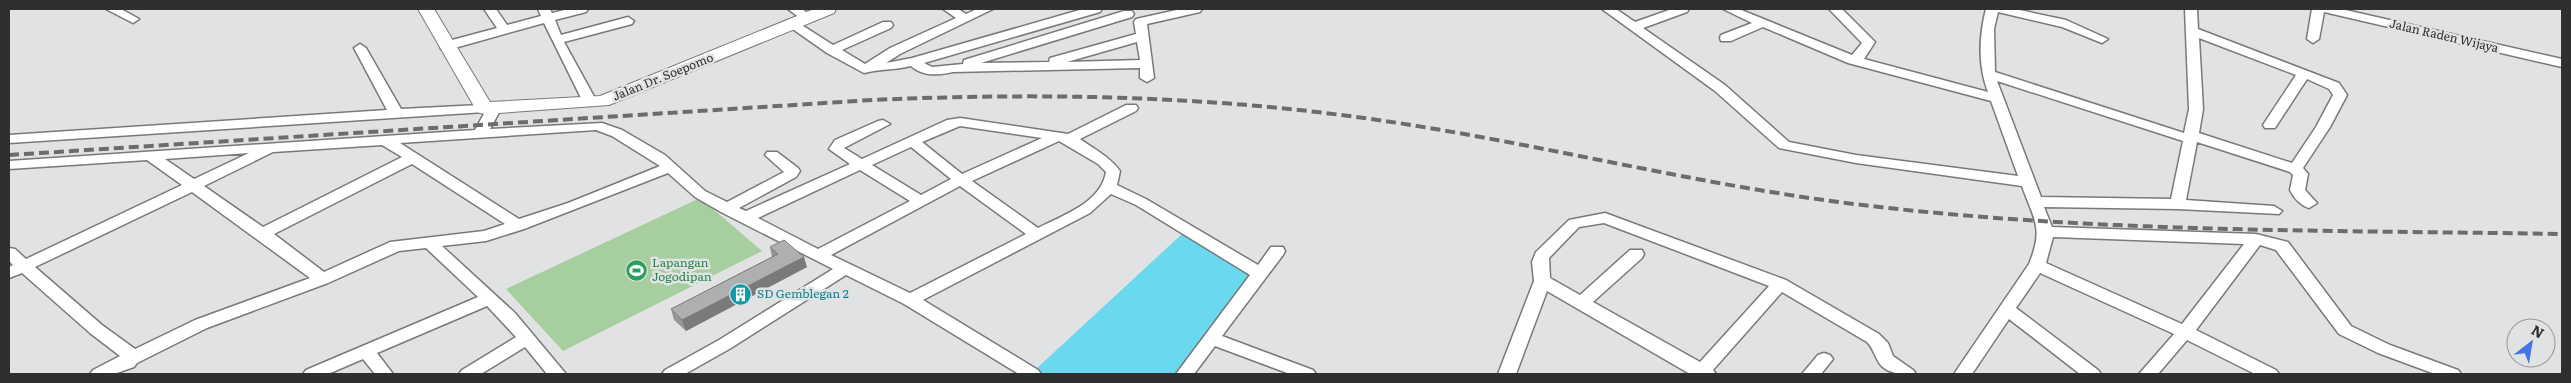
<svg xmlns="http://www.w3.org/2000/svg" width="2571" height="383" viewBox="0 0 2571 383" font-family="Literata,serif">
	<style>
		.green { fill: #a7ce9e }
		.water { fill: #6ad8ee }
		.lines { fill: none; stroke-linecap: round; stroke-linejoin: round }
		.street-casing { stroke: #78797a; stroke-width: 3 }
		.secondary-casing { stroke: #78797a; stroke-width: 2 }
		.street { fill: #fff; fill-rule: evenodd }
		.secondary { fill: #fff; fill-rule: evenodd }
		.rail { stroke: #6b6c6d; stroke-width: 4; stroke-dasharray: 10 5; stroke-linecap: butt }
		.wall { fill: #969697 }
		.shaded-wall { fill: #7a7a7b }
		.building { fill: #aeafb0; stroke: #7a7a7b }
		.labels { text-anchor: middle; stroke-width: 5; stroke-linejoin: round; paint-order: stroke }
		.street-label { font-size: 12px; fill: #2e2f2f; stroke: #e1e2e3 }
		.leisure-label { font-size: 12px; fill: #27864d; stroke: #e1e2e3; text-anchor: start }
		.culture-label { font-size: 12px; fill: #0d838f; stroke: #e1e2e3; text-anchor: start }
	</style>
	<rect width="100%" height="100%" fill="#e1e2e3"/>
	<path class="green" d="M700,198L762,251L563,351L506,289Z"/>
	<path class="water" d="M1182,234L1256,277L1180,374H1041L1035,370Z"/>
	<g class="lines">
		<defs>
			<path id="street" d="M106,9H121L139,19L133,23Z
				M484,9H496L507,25L541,16L538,9H550L552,13L569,9H588L586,12L555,20L561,35L628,17L634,21L632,24L564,42L597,102L590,106L583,102L544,23L451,49H441L440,46L441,43L497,28Z
				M788,9H802L814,18L812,21H804Z
				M943,9H958L966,14L977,9H993L900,54L886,63L912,58L1083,9H1102L1100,12L924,63L932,67L963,64L964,60L1124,11H1132L1134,14L1132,17L981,63L1049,62L1050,58L1136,34L1134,22L1136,19L1181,9H1202L1200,12L1147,24L1154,78L1147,82L1140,78V68L953,72C938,75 924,77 911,66C895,70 880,69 864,73L827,53L787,25L793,21L797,22L833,45L883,22H891L893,25L891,28L842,50L865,64L890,48L956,18ZM1137,42L1140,60L1067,62Z
				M1602,9H1616L1635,22L1672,9H1689L1687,12L1643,28L1725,85L1789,142L1856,155L2018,176L1991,101L1848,63L1763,27L1731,41H1721L1720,38L1721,35L1752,23L1723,9H1739L1852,55L1862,43L1829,9H1842L1875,42L1864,59L1988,92C1978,66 1979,36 1986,9H2015L2066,20L2108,39L2102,43L2062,27L1998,12L1994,29L1995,72L2184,133L2189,109L2185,9H2197L2198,29L2339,83L2347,95L2330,127L2303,168L2308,174L2305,190L2317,203L2309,208C2300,205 2294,198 2290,190L2293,175L2290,172L2197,142L2186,200L2274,206L2282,211L2279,214L2178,209L2044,207L2052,227L2256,234L2288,242L2351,326L2390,345L2458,370L2461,374H2435L2378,353L2339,334L2276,250L2260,245L2196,330L2276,370L2279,374H2255L2187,340L2158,374H2139L2174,334L2040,273L2016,308L2098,370L2101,374H2080L2009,319L1972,374H1954L2029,264C2044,228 2034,220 2022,186L1856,163L1779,148L1715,91ZM2199,38L2296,75L2263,125L2265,128H2275L2307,79L2329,89L2333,95L2316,127L2292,163L2199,133L2203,109ZM1997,81L2183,141L2171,199L2041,197ZM2053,237L2244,244L2182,324L2046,263Z
				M2312,9H2341L2562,59V67L2324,12L2319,39L2313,43L2307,39Z
				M360,44L366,48L401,109L500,104L502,107L490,129L602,123L622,130L665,155L705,191L727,202L784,172L765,155L767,152H777L798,168L800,171L796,177L739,208L746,211L850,164L829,149L835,140L878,121L883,120L890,124L844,148L862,159L947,120L960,118L1068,134L1126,105H1136L1138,108L1136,111L1080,139C1094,149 1110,157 1120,171L1117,185L1146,199L1258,265L1271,247H1283L1285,251L1283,255L1222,336L1313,370L1316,374H1290L1215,346L1194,374H1176L1250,275L1136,205L1111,194L1090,213L923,300L1038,370L1041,374H1019L904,304L846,275L731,348L685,374H662L665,370L719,340L833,269L721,212L695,197L668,173L524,229L486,241L442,246L515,313L566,374H547L525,347L481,374H459L462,370L516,337L487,306L377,353L393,374H375L363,359L328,374H303L306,370L478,297L426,248L399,251L328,283L207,328L137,363L134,367L114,374H90L93,370L120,356L90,333L22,273L9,278V267L13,265L9,261V248L15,249L26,259L182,185L147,160L9,169V161L475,130L485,112L9,143V135L387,110L354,48ZM960,126L1042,138L962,174L922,142ZM596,130L612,136L660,166L568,203L519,219L400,143ZM1059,141L1098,164L1106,172C1101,203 1063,215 1038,228L972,181ZM382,145L402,157L263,227L204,186L273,152ZM911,147L951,179L921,195L872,165ZM249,153L194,179L165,159ZM412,164L505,224L484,231L390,242L324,272L274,234ZM860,170L910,201L818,249L758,218ZM960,186L1026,234L910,293L831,255ZM192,192L310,278L195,320L135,349L102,325L35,267Z
				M1605,213L1786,280L1879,334L1888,343L1893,356L1913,370L1916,374C1903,375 1883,374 1877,359C1873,352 1873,348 1867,342L1782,292L1713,370L1716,374H1690L1547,291L1516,374H1498L1534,281L1532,262L1536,252L1569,220ZM1604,223L1769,286L1700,362L1593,302L1642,258L1644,254L1642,250H1630L1580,295L1550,278L1549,258L1579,227Z
				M1824,353L1830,355L1833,359L1821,374H1802L1818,355Z"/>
			<path id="secondary" d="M418,9H434L490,102L600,96L814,9H836L834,13L609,105L484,114L477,112L475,108Z"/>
		</defs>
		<use href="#street" class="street-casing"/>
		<use href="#secondary" class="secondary-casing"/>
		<use href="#street" class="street"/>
		<use href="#secondary" class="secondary"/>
		<path class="rail" d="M9,155L872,100C1031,93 1191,95 1349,116C1519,138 1684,183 1854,204C2089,233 2326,230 2562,234"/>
	</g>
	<path class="wall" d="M770,247L807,267L686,331L674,320L671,309L772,257Z"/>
	<path class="shaded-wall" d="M804,257L807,267L686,331L682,320Z"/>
	<path class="building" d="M784,240L804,257L682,320L671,309L778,254L770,247Z"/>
	<defs>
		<symbol id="stadium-disc" viewBox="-11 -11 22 22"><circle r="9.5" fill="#2e9e5b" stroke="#e1e2e3"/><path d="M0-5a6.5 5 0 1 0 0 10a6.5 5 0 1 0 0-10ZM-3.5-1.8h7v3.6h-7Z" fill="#fff"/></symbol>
		<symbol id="building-disc" viewBox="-11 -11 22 22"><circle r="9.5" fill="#0f9aa8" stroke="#e1e2e3"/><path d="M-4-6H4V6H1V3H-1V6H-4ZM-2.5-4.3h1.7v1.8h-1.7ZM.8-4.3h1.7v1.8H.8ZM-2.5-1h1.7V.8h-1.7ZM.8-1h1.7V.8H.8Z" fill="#fff"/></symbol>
	</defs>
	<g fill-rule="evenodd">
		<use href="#stadium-disc" x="624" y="258" width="25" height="25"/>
		<use href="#building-disc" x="728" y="282" width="25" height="25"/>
	</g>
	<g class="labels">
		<g class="street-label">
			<text transform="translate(2444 36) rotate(13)" y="4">Jalan Raden Wijaya</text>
			<text transform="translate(663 77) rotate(-22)" y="4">Jalan Dr. Soepomo</text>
		</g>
		<g class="leisure-label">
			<text x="652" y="267">Lapangan<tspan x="652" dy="14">Jogodipan</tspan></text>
		</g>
		<g class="culture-label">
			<text x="757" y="298">SD Gemblegan 2</text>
		</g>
	</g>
	<rect width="2571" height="383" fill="none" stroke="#2e2f2f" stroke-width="20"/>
	<g transform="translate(2531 343) rotate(31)"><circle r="24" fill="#e1e2e3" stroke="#999a9b"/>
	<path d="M0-4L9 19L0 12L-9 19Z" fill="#4475e6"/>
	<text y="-8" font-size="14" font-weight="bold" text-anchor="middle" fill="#2e2f2f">N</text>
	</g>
</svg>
